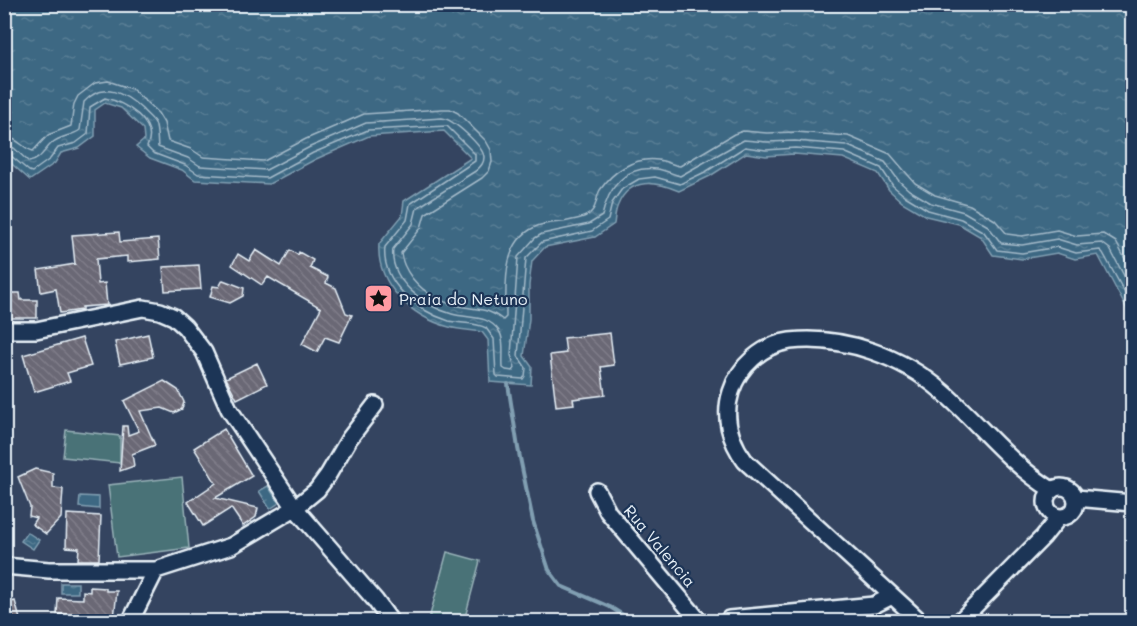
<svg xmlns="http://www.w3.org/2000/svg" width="1137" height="626" viewBox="0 0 1137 626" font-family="Mali,sans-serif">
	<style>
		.pitch { fill: #497277; stroke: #98b2b8; stroke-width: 1.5 }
		.water { fill: url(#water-ripples); stroke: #819fb2; stroke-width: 1.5 }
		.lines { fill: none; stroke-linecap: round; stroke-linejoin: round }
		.shore { stroke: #a4bac9; stroke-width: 1.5 }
		.stream { stroke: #819fb2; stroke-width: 4 }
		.building { fill: url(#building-back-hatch); stroke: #e8f1f8; stroke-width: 1.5 }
		.street-casing { stroke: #e8f1f8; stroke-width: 20 }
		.street { stroke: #1d3557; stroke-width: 15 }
		.labels { text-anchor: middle; stroke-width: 4.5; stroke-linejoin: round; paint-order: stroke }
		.poi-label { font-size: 16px; fill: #e8f1f8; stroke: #1d3557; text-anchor: start }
		.street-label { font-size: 16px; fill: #e8f1f8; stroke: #1d3557 }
	</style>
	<defs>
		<pattern id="water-ripples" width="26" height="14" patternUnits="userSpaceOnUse" patternTransform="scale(1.5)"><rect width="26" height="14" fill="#3d6883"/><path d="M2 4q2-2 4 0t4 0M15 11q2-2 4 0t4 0" fill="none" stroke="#597e95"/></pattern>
		<pattern id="building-back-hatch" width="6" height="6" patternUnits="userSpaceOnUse" patternTransform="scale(1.5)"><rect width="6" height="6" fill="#6a6774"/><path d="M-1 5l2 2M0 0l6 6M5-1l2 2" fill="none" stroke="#7f7d89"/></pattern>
	</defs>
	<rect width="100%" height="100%" fill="#344460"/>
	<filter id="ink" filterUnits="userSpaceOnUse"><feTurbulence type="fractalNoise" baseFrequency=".0167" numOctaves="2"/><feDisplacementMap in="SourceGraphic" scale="12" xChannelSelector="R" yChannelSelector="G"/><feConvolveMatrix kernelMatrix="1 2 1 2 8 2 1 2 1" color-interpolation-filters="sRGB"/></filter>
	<g filter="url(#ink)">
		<path class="pitch" d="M66,430L120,436V463L63,457Z
			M182,477L189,548L117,557L108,485Z
			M447,552L480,561L464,621H439L429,619Z"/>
		<path class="water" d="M4,5H1132V319L1098,255L1075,259L1057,253L1022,259L993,255L981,237L959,224L926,216L902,202L889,190L878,173L843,158L794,154L766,156L746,153L710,176L679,191C657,182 630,176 618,205C615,211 615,218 614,224L595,237L545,247L532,261L529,285V319L524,356L532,367L531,385L490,382L488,340L482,332C471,330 460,330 449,327C412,317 376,285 379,244L402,216L404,201L471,158L444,131L369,136L316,159L269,184L195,180L182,170L150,158L136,147L144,140L143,129L121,108L105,103L95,110V136L79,148L61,153L55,163L30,180L5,158Z
			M268,486L279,503L270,509L259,491Z
			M80,496L99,497V509L79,507Z
			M27,532L39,540L33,549L21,541Z
			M61,583H78V593H61Z"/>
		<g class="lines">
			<path class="shore" d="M4,137C19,138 22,148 33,151L48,135L71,126L74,104L78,96L95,83L108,81L132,89L158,113L164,123L168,141L191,149L203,157L264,161L306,139L364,114L442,109H450L458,113L486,141L491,150L492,162L489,171L482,178L425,214L421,228L401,253C402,263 406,270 412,278C425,294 444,304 464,307C483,310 488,309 503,320L506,317C506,286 501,243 535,227C543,223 554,223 562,222C571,220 586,219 592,211C597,206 596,197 600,190C613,171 634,157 658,160C666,161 673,165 680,166L734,134L743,131L767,133L796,132L848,136L890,154L915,183L935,195L970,205L995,220L1007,234L1022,236L1057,230L1077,236L1103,234L1116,242L1132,272
				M4,146L14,148L29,162C41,160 44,150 52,143C60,136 72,136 80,130L84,102C103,81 125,93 142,109C146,114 152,118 155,123C158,131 157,140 158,147L188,158L200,166L266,170L310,147L366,123L442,118C453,119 483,146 484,157C484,163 481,166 477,170L417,208L413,224L393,249C389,281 426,307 452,314C470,319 487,314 499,331C505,340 502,357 503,368L506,370L513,371L515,368L511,355L518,257L535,238L542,234L589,224L602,216C608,188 625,165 657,169C665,170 673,174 680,176L744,140L767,142L795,141L846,145L885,162L899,181L909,190L931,203L964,212L988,226L1001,243L1022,245L1057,239L1077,245L1102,243L1110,249L1132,291
				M4,154L10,155L29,171L32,172L50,159L58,148L76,143L88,134L90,107L105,98C125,102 159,122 147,147L153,153L185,165L198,174L267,178L313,153L368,130L447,126L475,154V161L410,204L407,220L385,247C381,282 417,311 449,321C461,324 476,322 486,328L494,339L496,375L498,377L523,379L525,376L526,368L518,356L526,258L542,242L592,231L608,220L612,203L622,189L639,179L655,177L680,184L707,171L745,147L766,150L795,148L844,152L881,168L893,186L905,196L928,210L961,219L984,232L997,250L1022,253L1057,247L1076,253L1100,250L1103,253L1132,306"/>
			<path class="stream" d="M508,384L518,448L533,521L549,570L561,586L610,607L634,622"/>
		</g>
		<path class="building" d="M119,232L120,242L158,239L160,259L127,262V256L96,259L98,284L105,283L107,305L82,307V310L60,313L56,289L41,292L38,270L75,264L72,235Z
			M256,250L281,266L290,250L298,255L299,252L313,260L310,268L328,277L326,283L336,288L346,313L352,315L339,342L325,337L317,352L302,344L321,308L268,277L262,285L232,265L238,254L249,261Z
			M199,265L201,289L165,291L163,267Z
			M223,280L244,288L243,296L230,303L210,297L213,286L219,287Z
			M4,293H20L21,300H37V318H4Z
			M610,333L614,365L601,367L605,395L573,399L574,404L556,406L550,355L566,353L564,338Z
			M148,334L153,357L120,364L115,342Z
			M82,338L91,366L67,373L70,381L34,392L23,355Z
			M257,363L267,384L237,399L226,378Z
			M164,381L178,390L184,402L182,409L174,413L162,408L140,411L155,445L132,454L134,466L120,471L123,426H127L128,435L139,431L124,401Z
			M224,429L252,476L215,498L258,508L256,517L243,526L231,508L203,526L188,502L216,483L194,448Z
			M35,469L53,473V488L63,489L61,518L46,534L32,524L36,518L29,516L30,507L18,477Z
			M67,514L101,516L99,560H78L79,548L66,547Z
			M90,587L106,588V591H117L114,618H107V621H82V615L57,614L58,598L83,599V591L90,592Z
			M15,601L20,619L4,621V604Z"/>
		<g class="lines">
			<defs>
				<path id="street" d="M4,330H36L143,308L160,311L174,317L185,327L204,352L229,409L295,508L375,600L391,622
					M1046 502a15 15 0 1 1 30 0a15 15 0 1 1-30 0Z
					M597,491L608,512L700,622
					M1076,498L1132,503
					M4,566L49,570H156L231,546L295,508L317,490L328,475L349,439L375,405
					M729,619L874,605L892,596
					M130,622L156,570
					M921,622L745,461C730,441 723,417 731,392C739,366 762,345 790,341C844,335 903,357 943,392C982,426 1006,461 1052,490
					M959,622L1043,537L1059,517"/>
			</defs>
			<use href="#street" class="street-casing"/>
			<use href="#street" class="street"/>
		</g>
	</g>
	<defs>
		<symbol id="sight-square" viewBox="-11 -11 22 22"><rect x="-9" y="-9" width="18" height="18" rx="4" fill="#ff9aa2" stroke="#1d3557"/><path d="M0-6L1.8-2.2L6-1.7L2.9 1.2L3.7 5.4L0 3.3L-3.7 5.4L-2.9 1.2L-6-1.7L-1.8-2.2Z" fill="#111"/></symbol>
	</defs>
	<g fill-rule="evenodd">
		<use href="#sight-square" x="362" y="282" width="33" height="33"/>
	</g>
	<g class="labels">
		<g class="poi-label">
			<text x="399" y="305">Praia do Netuno</text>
		</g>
		<g class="street-label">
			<text transform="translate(660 546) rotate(50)" y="6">Rua Valencia</text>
		</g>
	</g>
	<rect width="1137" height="626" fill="none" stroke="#1d3557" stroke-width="24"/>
	<rect x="12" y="12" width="1113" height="602" fill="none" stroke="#e8f1f8" stroke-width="2" filter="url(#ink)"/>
</svg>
